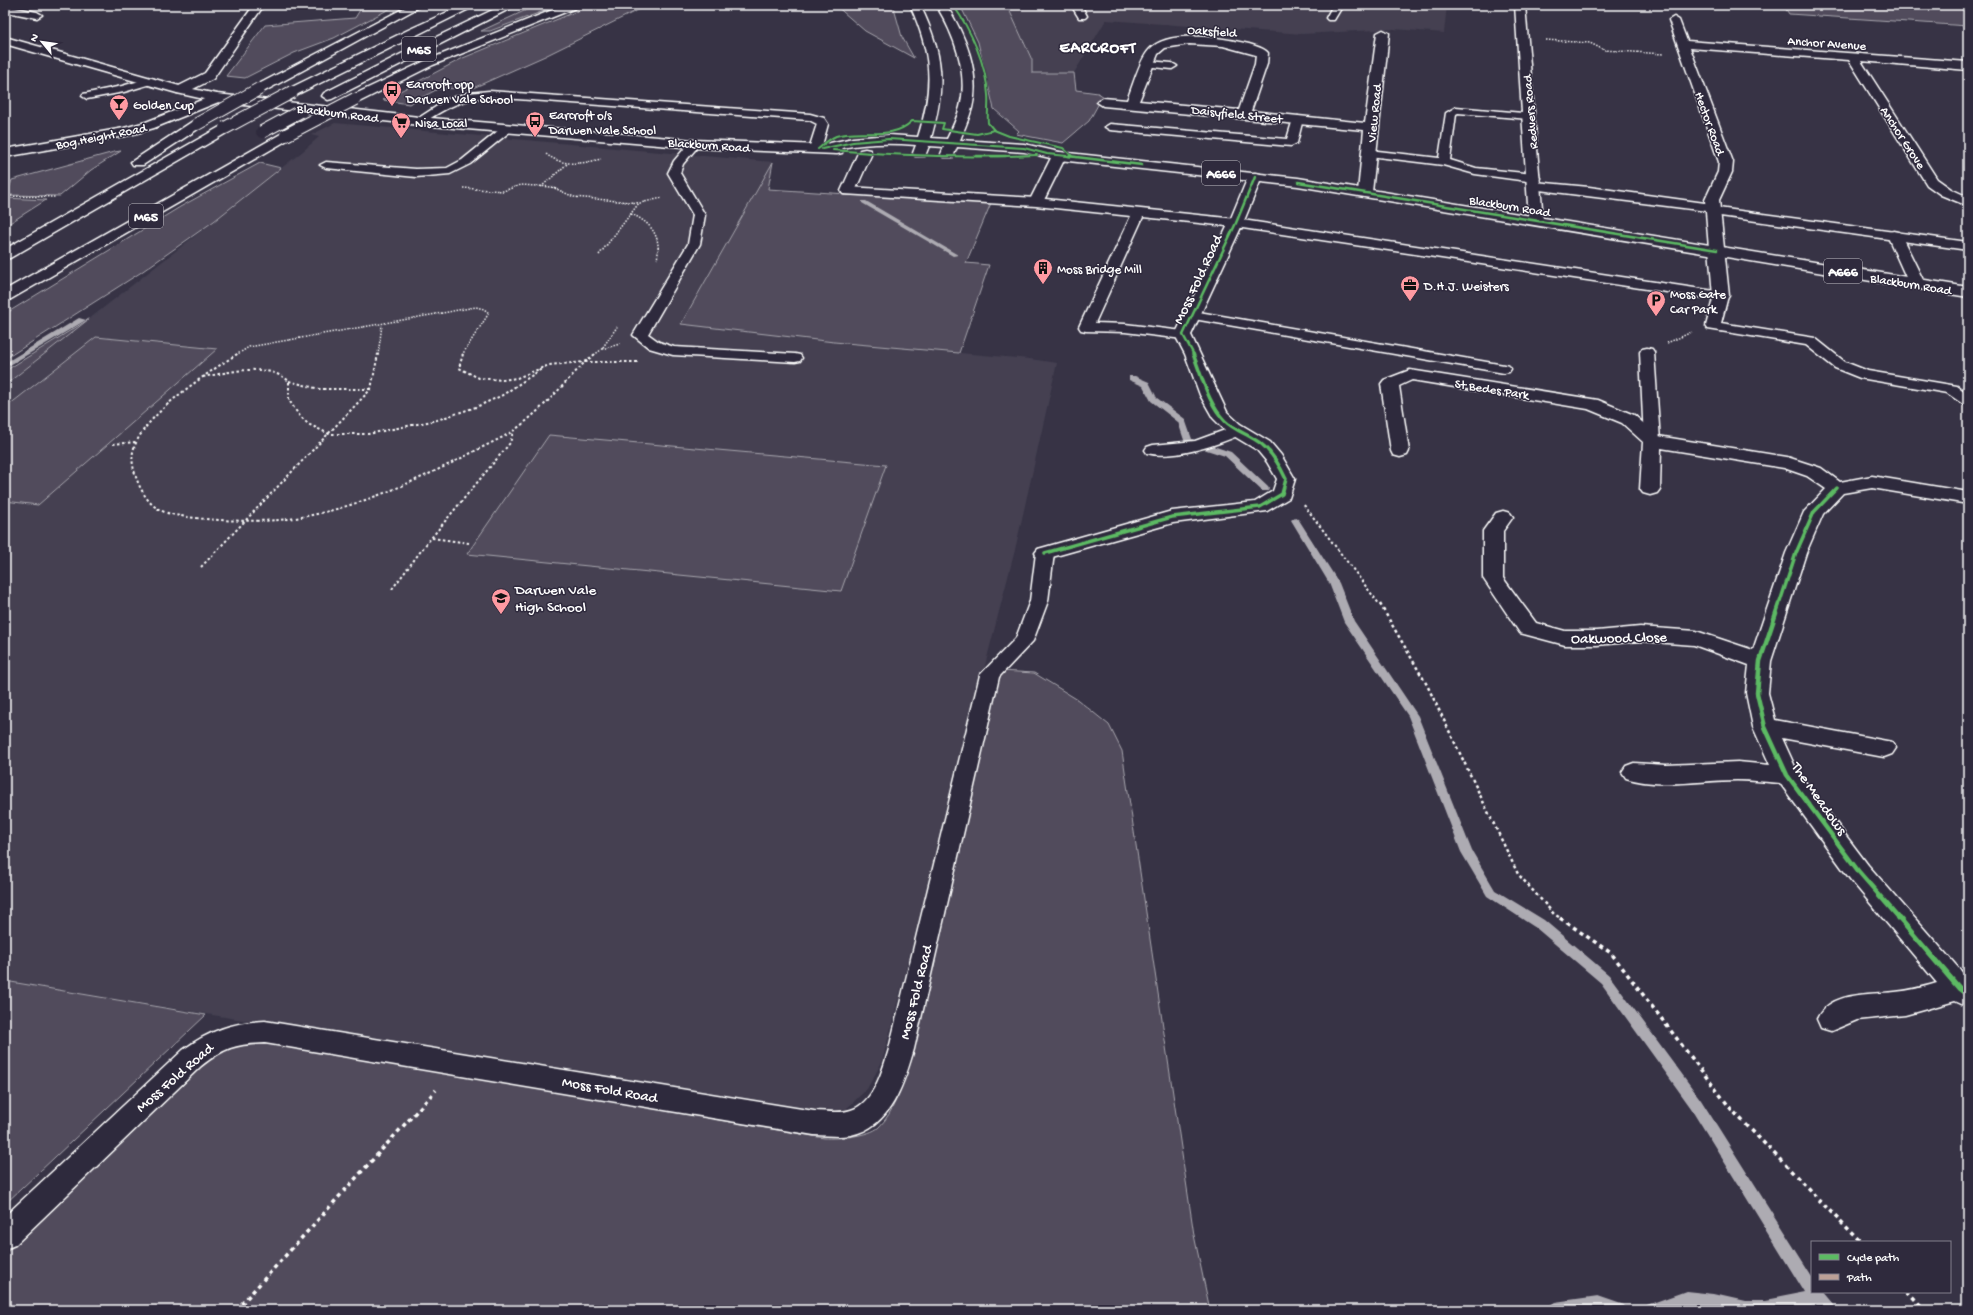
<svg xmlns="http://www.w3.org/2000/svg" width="1973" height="1315" viewBox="0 0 1973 1315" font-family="'Gochi Hand',sans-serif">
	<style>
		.built { fill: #444051 }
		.green { fill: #514c5c; stroke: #a8a6ae }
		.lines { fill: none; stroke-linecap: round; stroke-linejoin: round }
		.stream { fill: #adabb2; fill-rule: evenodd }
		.lane-casing { stroke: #fff; stroke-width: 3 }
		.street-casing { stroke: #fff; stroke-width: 3 }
		.secondary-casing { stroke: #fff; stroke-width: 3 }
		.highway-casing { stroke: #fff; stroke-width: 3 }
		.path-far3 { stroke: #fff; stroke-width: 1.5; stroke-dasharray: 1.5 1.5; stroke-linecap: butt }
		.path-far2 { stroke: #fff; stroke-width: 2; stroke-dasharray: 2.5 2.5; stroke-linecap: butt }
		.path-far1 { stroke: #fff; stroke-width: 2.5; stroke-dasharray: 3 3; stroke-linecap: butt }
		.path { stroke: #fff; stroke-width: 3.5; stroke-dasharray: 4 4; stroke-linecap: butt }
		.lane { fill: #2f2a3d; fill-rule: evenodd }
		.street { fill: #2f2a3d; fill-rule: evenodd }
		.secondary { fill: #2f2a3d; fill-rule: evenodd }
		.highway { fill: #2f2a3d; fill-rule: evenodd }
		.highway-bridge-casing { stroke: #fff; stroke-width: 14; stroke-linecap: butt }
		.highway-bridge { stroke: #2f2a3d; stroke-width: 12 }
		.cycleway-far4-casing { stroke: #2f2a3d; stroke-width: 3.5 }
		.cycleway-far3-casing { stroke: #2f2a3d; stroke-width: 4 }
		.cycleway-far2-casing { stroke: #2f2a3d; stroke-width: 5.5 }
		.cycleway-far1-casing { stroke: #2f2a3d; stroke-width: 7 }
		.cycleway-casing { stroke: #2f2a3d; stroke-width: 8 }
		.cycleway-far4 { stroke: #5cba63; stroke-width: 2 }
		.cycleway-far3 { stroke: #5cba63; stroke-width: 2.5 }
		.cycleway-far2 { stroke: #5cba63; stroke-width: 3.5 }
		.cycleway-far1 { stroke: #5cba63; stroke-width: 4.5 }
		.cycleway { stroke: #5cba63; stroke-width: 5.5 }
		.labels { text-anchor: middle; stroke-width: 3; stroke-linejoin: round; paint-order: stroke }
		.far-street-label { font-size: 13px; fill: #fff; stroke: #2f2a3d }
		.far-poi-label { font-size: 13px; fill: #fff; stroke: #2f2a3d; text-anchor: start }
		.shield { fill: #2f2a3d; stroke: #c1bfc5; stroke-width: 1 }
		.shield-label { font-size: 14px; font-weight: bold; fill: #fff }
		.street-label { font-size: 15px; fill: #fff; stroke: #2f2a3d }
		.poi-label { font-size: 15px; fill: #fff; stroke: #2f2a3d; text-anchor: start }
		.far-district-label { font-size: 16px; font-weight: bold; letter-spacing: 1px; fill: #fff; stroke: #2f2a3d }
	</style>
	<rect width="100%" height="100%" fill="#373345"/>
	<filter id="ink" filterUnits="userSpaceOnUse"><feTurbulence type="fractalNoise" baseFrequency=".025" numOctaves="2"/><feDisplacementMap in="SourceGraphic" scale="8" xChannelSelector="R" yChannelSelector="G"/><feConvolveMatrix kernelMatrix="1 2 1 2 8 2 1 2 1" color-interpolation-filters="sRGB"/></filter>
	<g filter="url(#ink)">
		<path class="built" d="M1007,5H1447L1444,33L1394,29L1303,34L1106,20L1074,73H1032V60Z
			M335,123L773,162L681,324L834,342L1030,359L1057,363L1015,550L882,1062L867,1089L844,1111L822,1115L5,981V385L303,151L319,137L311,135Z"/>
		<path class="green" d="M363,5H397L334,38L294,53L245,78L226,76L265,25L355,18Z
			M537,5H560L490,31H481Z
			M592,5H648L545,56L473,88L438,89L409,104L383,100L463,58Z
			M835,5H893L902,37L914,58L865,31Z
			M960,5H1007L1032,60V73H1074L1076,90L1098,93L1109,100L1099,103L1089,121L1063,143L1016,134L1019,131L994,109L978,42Z
			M1783,5H1968V26L1789,14Z
			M121,151L91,170L60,196L7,195L12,180L114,152Z
			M773,162L768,189L991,203L966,263L989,265L959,353L834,342L681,324Z
			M260,163L281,168L214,221L140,273L5,359V314L180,207Z
			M5,198L46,200L5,226Z
			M89,319L5,385V371Z
			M96,337L217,349L38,505L5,501V408Z
			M549,435L886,465L841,591L467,554Z
			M1001,671L1034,673L1078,700L1109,725L1122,751L1194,1235L1210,1310H5V1254L210,1059L236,1044H267L307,1049L824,1138C837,1139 870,1136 879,1127C894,1112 899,1091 906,1071L996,679Z
			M5,981L206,1015L5,1204Z"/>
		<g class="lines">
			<path class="stream" d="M862,201H866L958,255L953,256L862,203Z
				M79,318L86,320L5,368V363Z
				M1129,376H1135L1149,382L1157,398L1185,419L1192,439L1231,452L1268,487L1269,489L1268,491H1262L1225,456L1185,443L1178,422L1151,401L1143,386L1129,380Z
				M1295,517L1299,520L1339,583L1354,621L1418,716L1472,851L1495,890L1544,920L1609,975L1701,1100L1812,1276V1292H1823L1834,1305L1837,1310H1819L1815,1306L1796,1310H1716L1686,1307L1675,1310H1644L1647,1305L1686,1291L1714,1294L1745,1301H1764L1805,1293L1691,1108L1601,983L1536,928L1487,896L1461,852L1408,716L1344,622L1329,583L1291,520Z
				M1598,1296L1624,1305L1627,1310H1547L1550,1305L1555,1302Z"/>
			<defs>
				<path id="lane" d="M1071,5H1081L1087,16L1085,18H1079Z
					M1333,5H1343L1334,20H1328L1326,18Z
					M1148,61L1172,63L1177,66L1172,69L1144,66L1143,64Z
					M150,78L154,79L155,81L154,83L124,92L87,99L82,96L83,94L122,86Z
					M489,91L810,114L824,118L828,124L821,149L815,152L809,149L817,124L809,120L489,97C463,98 444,109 423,123L419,124L414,121L448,99L468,93Z
					M1456,107L1533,114L1534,116L1529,119L1458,113L1456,114L1450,160L1476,168L1534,174L1540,178L1538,180L1534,182L1475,174L1443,165L1369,156L1363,153L1369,150L1439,158L1446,113Z
					M1298,116L1303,119L1297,143L1291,146L1110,130L1105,127L1110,124L1287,139L1293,119Z
					M508,125L512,126L514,128L512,130L470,164L450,174L416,177L326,168L320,165L326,162L416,169L447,168L462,160L504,126Z
					M694,141L700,144L683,164L680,173L705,215L700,244L648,334L659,342L674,347L795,354L800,355L802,358L800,361L795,362L673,355L649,348L633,335L688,244L693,215L668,173L674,161L690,142Z
					M1535,182L1589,187L1712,204L1718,208L1968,242V250L1713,215L1707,211L1531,189L1529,186Z
					M848,187L1036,198L1236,219L1721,292L1726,293L1728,296L1721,323L1815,338L1845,362L1868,371L1957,386L1968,394V406L1963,404L1947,393L1860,378L1835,368L1806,345L1708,329L1706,326L1713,299L1236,227L1143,217L1095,323L1125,324L1183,331L1188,332L1190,335L1188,338L1183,339L1125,332L1086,331L1081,330L1079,327L1131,216L1036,206L844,194L842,191Z
					M1193,311L1504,365L1509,366L1511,369L1509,372L1504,373L1188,318L1186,315L1188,312Z
					M1647,348L1652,349L1654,352L1660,441L1658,444L1652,446L1646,444L1644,441L1640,352L1642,349Z
					M1236,426L1242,428L1244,431L1242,434C1218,445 1173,460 1147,453L1145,450L1147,447L1153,445L1195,441Z
					M1045,548L1051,549L1054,553L1048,601L1033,641L999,677L914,1049C904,1083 891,1127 851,1135C839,1137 826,1135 814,1135L265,1043C235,1044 225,1047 201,1066L15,1245L5,1249V1216L183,1050C209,1031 233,1022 265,1021L814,1111C825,1111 840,1114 851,1110C874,1103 883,1069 889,1049L980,675L1016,638L1030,601L1036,553L1039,549Z"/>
				<path id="street" d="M1515,5H1525L1543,220L1541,223H1531L1529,220Z
					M5,6L37,12L42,15L37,18L7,12H5Z
					M1674,17L1679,20L1687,41L1968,62V70L1861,61L1937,179L1951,189L1968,197V206L1941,195L1927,185L1849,60L1690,48L1733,162L1732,172L1719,200L1729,296L1727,299H1715L1713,296L1705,200L1718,172L1719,162L1669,20Z
					M1383,30L1389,33L1372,192L1370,195H1360L1358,192L1364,130L1103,106L1097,102L1103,98L1127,100C1133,86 1139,61 1149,50C1168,28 1224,38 1249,44C1255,46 1264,48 1268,53L1267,64L1251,111L1365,123L1377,33ZM1189,44L1223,46L1256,55L1255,64L1239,110L1139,101L1158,54L1165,48Z
					M865,149L870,150L872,153L855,191L853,194H843L841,191L858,153L860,150Z
					M1059,152L1064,153L1066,156L1043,202L1041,205H1031L1029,202L1052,156L1054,153Z
					M1255,173L1260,174L1262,177L1243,223L1191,335L1227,412L1240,424L1270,442L1281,455L1295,479L1289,498L1267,511L1173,523L1045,559L1038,557L1035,553L1038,549L1172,511L1255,502L1273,491L1277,479L1267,462L1257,450L1227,432L1213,418L1200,395L1185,354L1175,335L1229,223L1248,177L1250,174Z
					M1894,231L1899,232L1901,235L1925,284L1922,287H1912L1909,284L1887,235L1889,232Z
					M1410,370L1598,400L1634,415L1658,436L1787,457L1821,468L1840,482L1872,476L1968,492V504L1872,488L1843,493L1823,514L1806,553L1771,661L1768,693L1775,720L1892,742L1896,748L1892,754L1884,757L1782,738L1797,771L1868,865L1968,979V1007L1955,1001L1905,1015L1857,1020L1831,1031L1821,1028L1817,1019C1830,991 1869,995 1895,992C1909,991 1923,987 1937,983L1850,879L1780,783C1766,782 1751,780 1737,780C1701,780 1660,789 1626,778L1622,772L1626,766L1634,763L1666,765L1738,762L1770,765L1753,727L1746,693L1749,665L1694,645L1640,641L1597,645H1565L1520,633L1483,578V531L1496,513L1503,511L1510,513L1513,517L1503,531V578L1536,623L1565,631H1597L1640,627L1696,631L1753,650L1786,553L1804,512L1826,489L1807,476L1784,468L1661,448L1660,489L1657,493L1650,495L1643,493L1640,489L1643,442L1622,423L1588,409L1412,380L1399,386L1409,451L1407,455L1400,457L1393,455L1391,451L1381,384L1384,380Z"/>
				<path id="secondary" d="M254,5H264L213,79L185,93H177L175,90L177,87L205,73Z
					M217,94L223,98L221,101L154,128L130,135L5,157V149L124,128L146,122Z"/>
				<path id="highway" d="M410,5H423L263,92L259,93L253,89L255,86Z
					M463,5H477L296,95H288L286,92L288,89L408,30Z
					M503,5H517L332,99L328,100L322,96L324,93L407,51Z
					M565,5H579L578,7L433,65L359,102L355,103L349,99L351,96L425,61Z
					M910,5H920C944,54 946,86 931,138L947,139C952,129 957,118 960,107C969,73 954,34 936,5H946C965,34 981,73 972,108C969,119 964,129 960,140L1024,144L1059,152L1298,178L1968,287V297L1298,186L1059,160L1024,152L957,147L953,157H943L941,154L944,147L929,146L925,156H915L913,153L916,145C891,143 867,143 842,148L844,150L842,153L837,154L694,148L419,125L217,102L177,93L5,44V37L183,87L217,94L419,117L694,140L821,145L853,138L889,135L918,137C934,86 932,54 910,5Z
					M197,120L203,124L201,127L143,165H133L131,162L193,121Z
					M225,124L230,125L231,128L230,131L10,258L5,259V249Z
					M286,131L291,132L292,135L291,138L11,299L5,301V290Z"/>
			</defs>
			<use href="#lane" class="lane-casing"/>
			<use href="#street" class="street-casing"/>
			<use href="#secondary" class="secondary-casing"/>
			<use href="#highway" class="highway-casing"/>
			<path class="path-far3" d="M1546,40L1590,43L1604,50L1663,54
				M546,154C563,167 581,164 601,159
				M5,187L6,185
				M541,187L567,164
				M463,188L503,191L521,185L552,187L574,197L640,203L662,198
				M5,196L55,197
				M631,214C651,222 662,237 657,259
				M599,255L639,203
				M1667,343L1692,332
				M602,349L620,344
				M236,355L249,347L476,307L484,309L489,313L462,355
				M378,355L382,325
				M594,355L601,350L617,327"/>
			<path class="path-far2" d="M237,354C208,373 152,409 137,441C130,454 132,464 136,477C140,489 148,504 160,510C180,521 255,522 279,520C344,514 416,482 473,452C486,445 501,439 513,431C537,415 564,384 585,362
				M463,354L459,368L479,378L502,380L517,378L549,365L585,362
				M585,362L595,354
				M585,362H638
				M203,377C230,372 265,362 289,381V400L298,414L308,424L329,434H368L437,420L476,407L501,396L543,368
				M289,381L319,389H371
				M113,444L136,442
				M1304,505L1380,605
				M432,538L469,543
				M201,567L371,389L378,354
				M392,589L427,543L510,443L513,432"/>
			<path class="path-far1" d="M1380,604L1427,685L1518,874L1554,914L1562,919"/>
			<path class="path" d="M1560,918L1611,953L1731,1109L1860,1242
				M1908,1292L1925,1310
				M236,1310L436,1090"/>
			<use href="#lane" class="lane"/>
			<use href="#street" class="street"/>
			<use href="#secondary" class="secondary"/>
			<use href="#highway" class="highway"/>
			<defs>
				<path id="highway-bridge" d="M197,124L259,89
					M225,128L292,92
					M262,132L301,111
					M286,135L355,99"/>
			</defs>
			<use href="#highway-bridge" class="highway-bridge-casing"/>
			<use href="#highway-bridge" class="highway-bridge"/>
			<defs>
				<path id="cycleway-far4" d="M953,5C971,30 986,64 988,95C989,104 987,114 988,123L994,130L1009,136L1063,148L1073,157
					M818,149C824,144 829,139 836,136C861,128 891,142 912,121L944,123L942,129L977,134L994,130
					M822,149L853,142L889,139L1024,148L1047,154L1077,157
					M833,150C900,156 969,158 1037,155"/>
				<path id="cycleway-far3" d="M976,156H1006
					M1068,156L1142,165
					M1298,182L1717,250
					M1194,355L1183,335L1236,223L1255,177"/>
				<path id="cycleway-far2" d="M1045,553L1172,517L1260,507L1282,494L1286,479C1279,464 1269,447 1254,439C1244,433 1233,429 1225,421C1208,404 1202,376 1193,354
					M1779,605L1796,553L1814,512L1837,488"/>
				<path id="cycleway-far1" d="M1779,604L1760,661L1757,693L1765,727L1787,775L1859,872L1900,919"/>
				<path id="cycleway" d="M1899,918L1959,988L1968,995"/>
			</defs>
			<use href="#cycleway-far4" class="cycleway-far4-casing"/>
			<use href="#cycleway-far3" class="cycleway-far3-casing"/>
			<use href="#cycleway-far2" class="cycleway-far2-casing"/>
			<use href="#cycleway-far1" class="cycleway-far1-casing"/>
			<use href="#cycleway" class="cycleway-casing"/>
			<use href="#cycleway-far4" class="cycleway-far4"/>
			<use href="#cycleway-far3" class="cycleway-far3"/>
			<use href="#cycleway-far2" class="cycleway-far2"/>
			<use href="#cycleway-far1" class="cycleway-far1"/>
			<use href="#cycleway" class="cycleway"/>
		</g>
	</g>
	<defs>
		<symbol id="bus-pin" viewBox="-11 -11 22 30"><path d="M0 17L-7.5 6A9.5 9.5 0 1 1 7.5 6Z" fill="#ff9aa2" stroke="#2f2a3d"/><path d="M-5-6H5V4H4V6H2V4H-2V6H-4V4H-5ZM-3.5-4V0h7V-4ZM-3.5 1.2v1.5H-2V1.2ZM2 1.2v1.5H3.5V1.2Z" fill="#111"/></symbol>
		<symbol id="bar-pin" viewBox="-11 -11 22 30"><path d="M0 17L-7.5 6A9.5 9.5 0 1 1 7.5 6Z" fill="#ff9aa2" stroke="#2f2a3d"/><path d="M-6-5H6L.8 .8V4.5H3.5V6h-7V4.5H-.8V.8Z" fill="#111"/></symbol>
		<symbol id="supermarket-pin" viewBox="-11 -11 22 30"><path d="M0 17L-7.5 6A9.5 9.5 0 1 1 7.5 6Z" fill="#ff9aa2" stroke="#2f2a3d"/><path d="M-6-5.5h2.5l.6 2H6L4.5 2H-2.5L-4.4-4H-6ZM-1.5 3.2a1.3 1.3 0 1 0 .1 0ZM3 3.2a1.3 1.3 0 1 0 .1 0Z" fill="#111"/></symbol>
		<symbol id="building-pin" viewBox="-11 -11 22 30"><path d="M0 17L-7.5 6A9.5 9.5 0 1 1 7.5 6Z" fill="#ff9aa2" stroke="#2f2a3d"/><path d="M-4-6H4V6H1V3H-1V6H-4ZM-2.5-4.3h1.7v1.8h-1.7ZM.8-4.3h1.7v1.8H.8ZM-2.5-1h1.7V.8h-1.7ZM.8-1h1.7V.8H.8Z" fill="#111"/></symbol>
		<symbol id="office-pin" viewBox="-11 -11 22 30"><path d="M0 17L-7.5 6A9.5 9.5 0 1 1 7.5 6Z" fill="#ff9aa2" stroke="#2f2a3d"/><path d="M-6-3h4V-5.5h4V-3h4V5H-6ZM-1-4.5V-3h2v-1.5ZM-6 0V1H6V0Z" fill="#111"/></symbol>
		<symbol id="parking-pin" viewBox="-11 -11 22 30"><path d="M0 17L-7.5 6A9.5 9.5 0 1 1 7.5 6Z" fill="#ff9aa2" stroke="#2f2a3d"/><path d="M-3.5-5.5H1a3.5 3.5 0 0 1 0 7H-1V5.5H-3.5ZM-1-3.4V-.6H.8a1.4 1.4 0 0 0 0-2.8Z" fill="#111"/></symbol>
		<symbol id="school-pin" viewBox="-11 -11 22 30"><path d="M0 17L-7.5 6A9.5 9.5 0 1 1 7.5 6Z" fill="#ff9aa2" stroke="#2f2a3d"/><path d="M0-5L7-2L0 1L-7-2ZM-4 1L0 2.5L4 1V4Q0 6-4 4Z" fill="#111"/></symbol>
	</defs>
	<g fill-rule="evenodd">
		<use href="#bus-pin" x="381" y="79" width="22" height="30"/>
		<use href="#bar-pin" x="108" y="93" width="22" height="30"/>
		<use href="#bus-pin" x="524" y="110" width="22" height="30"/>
		<use href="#supermarket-pin" x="390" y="111" width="22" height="30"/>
		<use href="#building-pin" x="1032" y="257" width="22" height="30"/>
		<use href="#office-pin" x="1399" y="274" width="22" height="30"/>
		<use href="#parking-pin" x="1645" y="289" width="22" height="30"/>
		<use href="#school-pin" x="490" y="587" width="22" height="30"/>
	</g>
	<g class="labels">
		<g class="far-street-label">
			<text transform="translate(1212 30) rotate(4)" y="5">Oaksfield</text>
			<text transform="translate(1827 42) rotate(4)" y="5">Anchor Avenue</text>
			<text transform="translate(338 112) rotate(7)" y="5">Blackburn Road</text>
			<text transform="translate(1529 112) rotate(-95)" y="5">Redvers Road</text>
			<text transform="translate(1237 113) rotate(6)" y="5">Daisyfield Street</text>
			<text transform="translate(1373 113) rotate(-84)" y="5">View Road</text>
			<text transform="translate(1711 123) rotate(70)" y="5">Hector Road</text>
			<text transform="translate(101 135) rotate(-11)" y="5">Bog Height Road</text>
			<text transform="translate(1904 137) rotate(57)" y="5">Anchor Grove</text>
			<text transform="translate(709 144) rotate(4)" y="5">Blackburn Road</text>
			<text transform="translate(1510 205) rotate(9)" y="5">Blackburn Road</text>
			<text transform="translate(1911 283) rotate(9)" y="5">Blackburn Road</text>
			<text transform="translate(1492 388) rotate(9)" y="5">St Bedes Park</text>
		</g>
		<g class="far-poi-label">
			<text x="406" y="88">Earcroft opp<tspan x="406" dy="15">Darwen Vale School</tspan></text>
			<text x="133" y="109">Golden Cup</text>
			<text x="549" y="119">Earcroft o/s<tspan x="549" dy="15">Darwen Vale School</tspan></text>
			<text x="415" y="127">Nisa Local</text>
			<text x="1057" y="273">Moss Bridge Mill</text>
			<text x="1424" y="290">D.H.J. Weisters</text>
			<text x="1670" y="298">Moss Gate<tspan x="1670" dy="15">Car Park</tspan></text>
		</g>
		<g class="shield">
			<rect x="402" y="37" width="34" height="24" rx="3"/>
			<rect x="1202" y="161" width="38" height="24" rx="3"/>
			<rect x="129" y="204" width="34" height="24" rx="3"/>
			<rect x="1824" y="259" width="38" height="24" rx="3"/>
		</g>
		<g class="shield-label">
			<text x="419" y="54">M65</text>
			<text x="1221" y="178">A666</text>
			<text x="146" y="221">M65</text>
			<text x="1843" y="276">A666</text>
		</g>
		<g class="street-label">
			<text transform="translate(1197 279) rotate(-65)" y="5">Moss Fold Road</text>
			<text transform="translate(1619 637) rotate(-1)" y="5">Oakwood Close</text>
			<text transform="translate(1820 798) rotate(55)" y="5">The Meadows</text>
			<text transform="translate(915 992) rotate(-76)" y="5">Moss Fold Road</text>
			<text transform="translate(174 1077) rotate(-41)" y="5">Moss Fold Road</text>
			<text transform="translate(610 1089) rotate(10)" y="5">Moss Fold Road</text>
		</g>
		<g class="poi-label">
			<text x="515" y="594">Darwen Vale<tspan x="515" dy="17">High School</tspan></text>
		</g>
		<g class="far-district-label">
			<text x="1098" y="52">EARCROFT</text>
		</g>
	</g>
	<rect width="1973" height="1315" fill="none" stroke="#2f2a3d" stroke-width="20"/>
	<rect x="10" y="10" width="1953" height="1295" fill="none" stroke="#fff" stroke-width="1.5" filter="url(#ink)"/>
	<rect x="1811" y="1241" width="140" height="52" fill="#2f2a3d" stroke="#827f8b"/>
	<rect x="1819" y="1254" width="20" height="6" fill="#5cba63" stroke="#827f8b"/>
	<text x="1847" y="1261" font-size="12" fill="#ffffff">Cycle path</text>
	<rect x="1819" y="1274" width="20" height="6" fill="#bda197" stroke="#827f8b"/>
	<text x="1847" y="1281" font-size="12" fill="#ffffff">Path</text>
	<g transform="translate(42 42) rotate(299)" stroke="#2f2a3d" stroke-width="3" paint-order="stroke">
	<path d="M0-3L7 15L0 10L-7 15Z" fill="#ffffff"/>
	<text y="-6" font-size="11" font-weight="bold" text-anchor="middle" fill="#ffffff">N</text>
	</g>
</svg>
